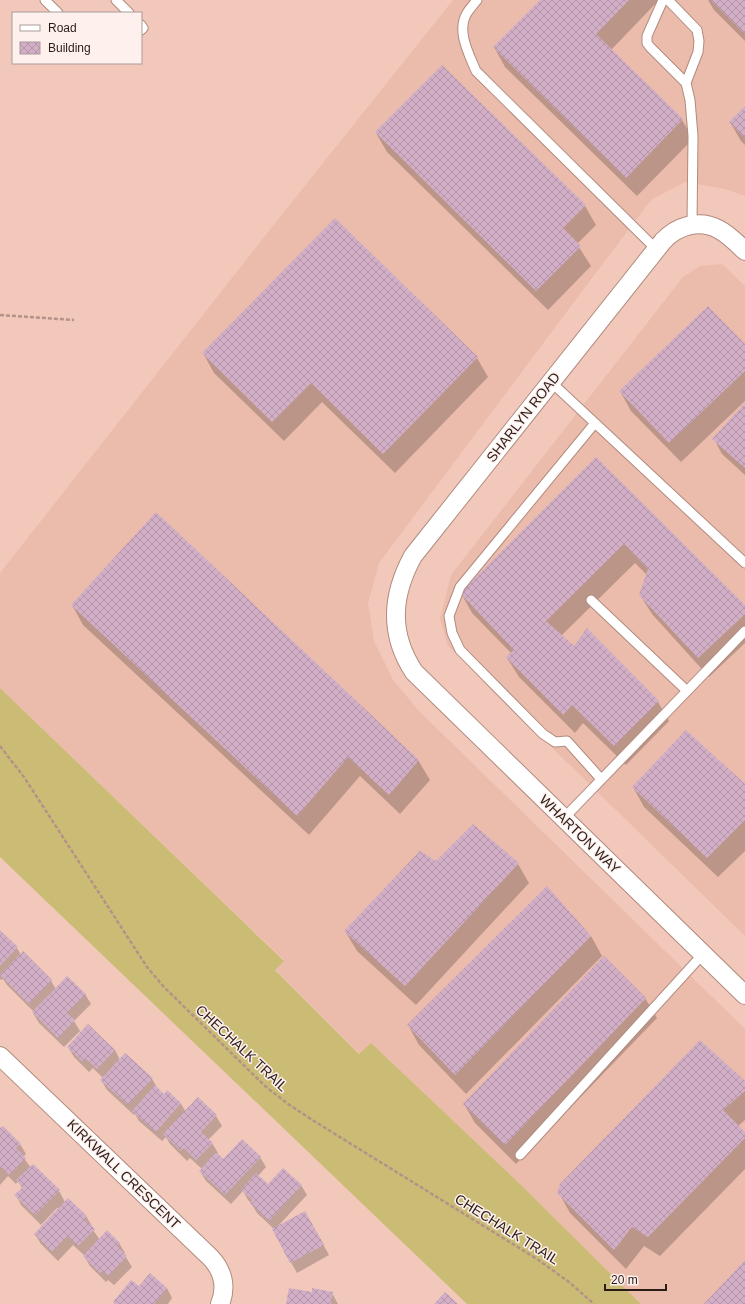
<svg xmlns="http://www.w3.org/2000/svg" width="745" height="1304" viewBox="0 0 745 1304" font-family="Helvetica,sans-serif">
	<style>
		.built { fill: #ebbbac }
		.grass { fill: #cbbc75 }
		.shadow { fill: #0003 }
		.building { fill: url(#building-cross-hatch) }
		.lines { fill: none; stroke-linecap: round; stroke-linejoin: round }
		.lane-casing { stroke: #b18b7f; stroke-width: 11 }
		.street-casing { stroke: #b18b7f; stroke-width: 20 }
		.path { stroke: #b39288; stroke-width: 2.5; stroke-dasharray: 4 2; stroke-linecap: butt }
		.lane { stroke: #fff; stroke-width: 9 }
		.street { stroke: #fff; stroke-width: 18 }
		.labels { text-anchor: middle; stroke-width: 3; stroke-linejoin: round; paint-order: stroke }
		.street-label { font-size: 14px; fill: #2b1c18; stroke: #fef1ed }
	</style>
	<defs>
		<pattern id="building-cross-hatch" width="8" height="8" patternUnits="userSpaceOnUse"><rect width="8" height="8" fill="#d2afc7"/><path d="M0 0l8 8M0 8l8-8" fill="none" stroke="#b496aa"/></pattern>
	</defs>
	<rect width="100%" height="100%" fill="#f2c8bb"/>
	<path class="built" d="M453,0H745V196L725,189L685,182L651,200L583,290L379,563L368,603L374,641L393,680L419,711L745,1029V1304H641L520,1184L371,1043L360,1054L275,969L284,960L0,688V573L276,222Z
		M722,264L745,286V936L448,646L440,619L451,575L683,277L700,266Z"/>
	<path class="grass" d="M0,688L284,961L275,970L359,1054L371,1043L520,1184L641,1304H467L0,857Z"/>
	<path class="shadow" d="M541,0H659L611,50L682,120L693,139L637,196L505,67L494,47Z
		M708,0H745V41L714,10Z
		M745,107V145L741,141L730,122Z
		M376,133L585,206L596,225L577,244L591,266L548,310L387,152Z
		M335,219L477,358L488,377L395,473L322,402L284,441L214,373L203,353Z
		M745,345V401L681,462L631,411L620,391Z
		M745,404V475L722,454L714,439Z
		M596,458L745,606V643L709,677L652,614L640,595L647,575L635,563L561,636L574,648L588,630L658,702L669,721L626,765L583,723L575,733L519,677L507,658L512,654L472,613L461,593Z
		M72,605L418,760L430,780L400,814L360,776L309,835L83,625Z
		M745,785V851L718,877L644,807L633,787Z
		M436,863L518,864L529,883L416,1005L357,951L345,931Z
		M0,931L17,948L21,955L51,981L56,989L85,994L91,1004L74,1021L80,1031L64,1047L39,1023L33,1013L34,1012L7,985L3,979L2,980L0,979Z
		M591,936L602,956L466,1094L419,1045L408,1025Z
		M645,998L657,1018L516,1164L475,1123L464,1104Z
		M68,1047L115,1050L120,1060L152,1079L158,1089L164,1095L167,1092L181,1104L186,1112L216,1116L222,1126L208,1140L212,1143L218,1153L217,1154L223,1160L260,1157L266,1167L258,1176L268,1186L301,1185L307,1195L278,1226L305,1212L329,1255L297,1273L273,1230L274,1229L257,1213L251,1203L248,1200L243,1191L231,1204L206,1181L200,1171L202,1169L190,1158L187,1161L170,1144L166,1137L162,1141L139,1121L135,1114L134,1115L107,1090L101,1080L103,1078L93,1068L89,1072L74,1057Z
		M745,1082V1120L738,1126L745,1134V1169L660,1256L644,1246L626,1269L570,1213L559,1193Z
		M0,1130L20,1144L26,1154L23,1157L31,1168L59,1191L65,1202L86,1216L92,1226L91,1227L100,1240L119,1243L125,1253L124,1254L132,1267L114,1285L108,1280L106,1282L90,1266L84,1256H85L73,1245L58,1261L41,1244L35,1234L59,1209L57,1208L41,1225L21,1205L16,1195L22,1188L18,1181L16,1184L8,1176L0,1185Z
		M139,1288H167L172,1298L168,1304H115L114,1302Z
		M332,1293L338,1304H287L312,1294Z"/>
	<path class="building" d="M540,0H629L596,34L683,119L626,178L493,47Z
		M711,0H745V34Z
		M442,65L586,205L563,228L581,246L536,291L375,132Z
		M745,106V138L729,122Z
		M335,218L478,357L383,454L311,383L272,422L202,353Z
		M708,306L745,344V371L669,443L619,391Z
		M745,403V468L712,439Z
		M596,457L745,605V614L698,658L639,595L648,569L624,544L546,621L574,646L587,628L659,701L614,746L572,705L563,715L506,657L514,650L460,593Z
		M156,512L419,760L389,795L348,757L297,816L71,605Z
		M686,730L745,784V820L707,858L632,787Z
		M473,824L519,863L405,986L344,931L420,851L436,861Z
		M547,886L591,936L455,1075L407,1025Z
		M0,930L18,947L0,966Z
		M23,951L52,980L29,1004L0,975Z
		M604,956L646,998L505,1145L463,1104Z
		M67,976L86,994L67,1013L75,1020L58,1038L32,1012Z
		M88,1024L115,1050L97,1069L86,1059L83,1062L67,1047Z
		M700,1040L745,1081V1091L723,1110L745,1132V1138L648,1237L632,1227L614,1250L557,1193L560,1184Z
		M125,1053L153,1078L128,1105L100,1080Z
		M155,1085L164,1094L167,1090L181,1103L156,1132L132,1111Z
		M198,1097L217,1115L201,1132L213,1143L196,1160L184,1148L181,1151L163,1134Z
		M3,1126L21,1144L16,1148L26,1158L9,1175L2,1167L0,1169V1128Z
		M242,1139L261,1157L225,1195L199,1171L216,1152L223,1159Z
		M33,1164L60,1190L35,1215L14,1195L23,1187L16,1180Z
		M283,1168L302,1185L269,1221L250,1203L252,1200L241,1190L256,1173L268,1184Z
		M68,1198L87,1216L84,1219L95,1229L78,1246L67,1236L52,1252L34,1234Z
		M305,1211L324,1245L290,1263L272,1229Z
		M107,1230L120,1243L117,1246L127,1256L108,1276L102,1271L100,1273L83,1256Z
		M745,1260V1304H704Z
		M150,1273L167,1288L154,1304H115L113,1302L131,1280L139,1286Z
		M289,1288L312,1292V1288L333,1292L331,1304H286Z
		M445,1292L458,1304H434Z"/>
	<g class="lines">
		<defs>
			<path id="lane" d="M45,0L58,13
				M116,0L129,13
				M477,0C474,4 470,8 467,13C456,31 469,54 476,71L656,249
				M663,0L647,36V43L650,47L686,83L690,100L693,136L692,225
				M668,0L697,30L699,41L698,52L686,83
				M141,25L143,28L141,30
				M551,382L745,563
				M595,423L460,587L449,616L452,633L460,650L543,734L555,742L567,741L601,779
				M591,600L687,691L745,631
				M564,818L687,691
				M520,1155L703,954"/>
			<path id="street" d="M745,251C737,243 728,234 718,229C699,219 677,226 663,241L413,556C391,596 389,634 414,672L745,995
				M0,1056L211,1258C223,1271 227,1287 220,1304"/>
		</defs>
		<use href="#lane" class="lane-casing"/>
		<use href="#street" class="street-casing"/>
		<path class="path" d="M0,315L74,320
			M0,746L24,777L147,967L164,987L265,1086L288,1104L314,1121L537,1259L569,1282L594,1304"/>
		<use href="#lane" class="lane"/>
		<use href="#street" class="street"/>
	</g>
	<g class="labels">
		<g class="street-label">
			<text transform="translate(523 417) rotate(-52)" y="5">SHARLYN ROAD</text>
			<text transform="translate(580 834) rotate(44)" y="5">WHARTON WAY</text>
			<text transform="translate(242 1048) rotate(43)" y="5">CHECHALK TRAIL</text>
			<text transform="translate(124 1174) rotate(44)" y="5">KIRKWALL CRESCENT</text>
			<text transform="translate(507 1229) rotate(32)" y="5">CHECHALK TRAIL</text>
		</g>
	</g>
	<rect x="12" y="12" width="130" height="52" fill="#fef1ed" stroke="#aa9c98"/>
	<rect x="20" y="25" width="20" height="6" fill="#ffffff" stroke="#aa9c98"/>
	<text x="48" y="32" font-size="12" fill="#2b1c18">Road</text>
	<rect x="20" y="42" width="20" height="12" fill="url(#building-cross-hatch)" stroke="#aa9c98"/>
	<text x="48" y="52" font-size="12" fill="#2b1c18">Building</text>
	<path d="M605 1284v6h61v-6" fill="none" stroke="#2b1c18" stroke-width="2"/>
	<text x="611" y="1284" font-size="12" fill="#2b1c18" stroke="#fef1ed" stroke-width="3" paint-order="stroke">20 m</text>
</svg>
